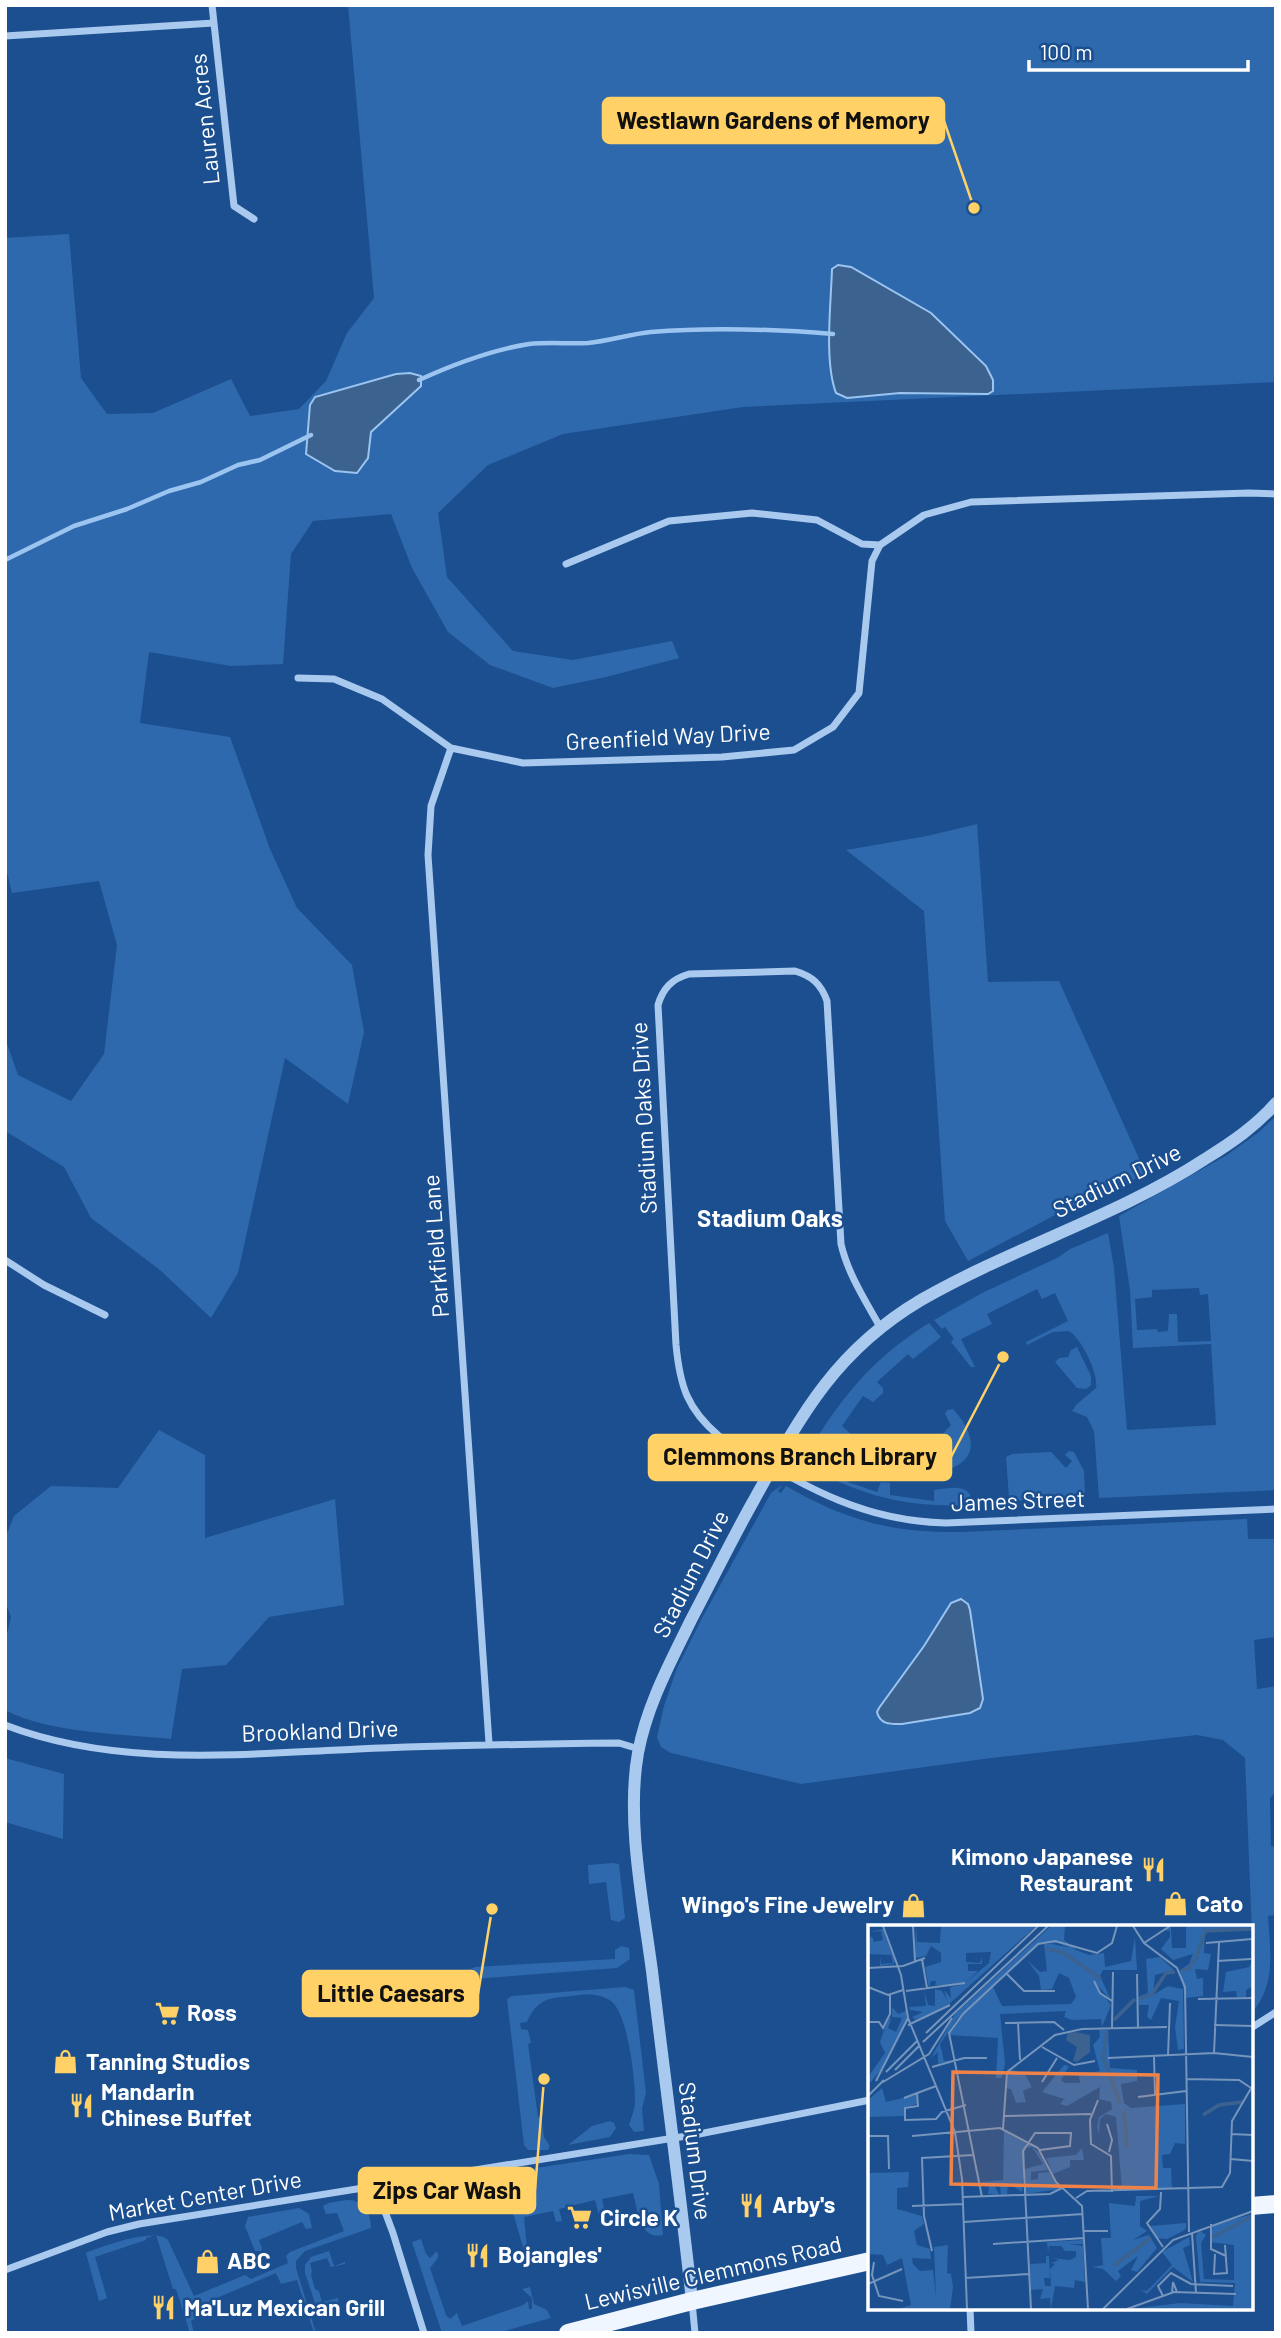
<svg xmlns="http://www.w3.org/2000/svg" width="1281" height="2338" viewBox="0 0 1281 2338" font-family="Barlow,sans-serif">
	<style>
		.green { fill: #2e69ad; fill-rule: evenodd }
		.water { fill: #3c6290; stroke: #9cc4f0; stroke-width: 2 }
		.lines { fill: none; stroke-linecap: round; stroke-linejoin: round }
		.stream { stroke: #9cc4f0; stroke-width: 4.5 }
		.minor { stroke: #a9c9ee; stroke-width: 7 }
		.tertiary { stroke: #a9c9ee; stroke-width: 12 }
		.primary { stroke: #f0f6ff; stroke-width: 18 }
		.labels { text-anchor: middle; stroke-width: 5; stroke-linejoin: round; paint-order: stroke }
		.street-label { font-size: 23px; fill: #fff; stroke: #1b4f8f }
		.poi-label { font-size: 23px; font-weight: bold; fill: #fff; stroke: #1b4f8f; text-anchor: start }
		.neighbourhood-label { font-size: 24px; font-weight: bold; fill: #fff; stroke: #1b4f8f }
		.inset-river { fill: none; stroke: #3c6290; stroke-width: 3.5 }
		.inset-road { fill: none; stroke: #7695bc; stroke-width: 2 }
		.view { fill: #ee8249; fill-opacity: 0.15; stroke: #ee8249; stroke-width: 3.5 }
		.inset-edge { fill: none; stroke: #fff; stroke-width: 3.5 }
		.leader { fill: none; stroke: #ffd166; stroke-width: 2.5 }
		.callout-dot { fill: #ffd166; stroke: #1b4f8f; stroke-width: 2.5 }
		.callout { fill: #ffd166; stroke: #ffd166; stroke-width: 2.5 }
		.callout-label { font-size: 24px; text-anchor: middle; font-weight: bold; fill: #111 }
	</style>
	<rect width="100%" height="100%" fill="#1b4f8f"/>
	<path class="green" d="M348,5H1276V382L743,407L563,434L488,465L438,513L447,577L513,651L573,660L672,641L679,658L606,677L553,688L490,665L448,632L412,568L391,514L313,521L291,554L283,664L231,666L149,652L140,723L230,737L270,849L297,908L352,965L364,1032L348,1104L285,1058L238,1273L211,1318L160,1270L91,1218L64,1167L5,1131V1038L18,1075L71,1101L104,1054L117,945L99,881L12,893L5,864V238L69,234L81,378L107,414L153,413L231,379L250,416L299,409L326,381L347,333L374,298Z
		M977,824L988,982L1059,981L1146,1174L1057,1214L968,1261L945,1221L924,911L846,850L927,836Z
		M1276,1116V1490L1099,1498L1094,1431L1087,1417L1072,1411L1076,1405L1096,1388C1099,1374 1081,1338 1069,1331L1053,1332L1027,1345L1026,1342L1068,1321L1055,1293L1042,1299L1037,1289L987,1314L992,1324L961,1339L975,1367H971L951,1342L954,1339L945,1327L942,1329L934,1320L982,1293L1059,1257L1070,1249L1108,1233L1114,1268L1127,1430L1216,1425L1211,1344L1133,1348L1130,1290L1119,1216L1227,1155L1259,1132ZM1199,1288L1200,1295L1208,1294L1211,1341L1178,1342L1177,1314H1169L1168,1331L1158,1332L1157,1329L1137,1330L1135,1299L1152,1297V1290Z
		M929,1323L941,1337L913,1359L908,1354L877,1382L883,1388V1393L873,1402L863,1396L842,1426L851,1434L846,1452L852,1470L848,1482L877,1492L881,1482L890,1483V1495L934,1501V1490C952,1488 971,1482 973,1505C903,1508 862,1496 801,1463C839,1401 867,1362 929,1323Z
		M1077,1347L1091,1376V1385L1086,1389L1077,1388L1055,1362L1059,1358L1068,1357L1071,1350Z
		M953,1409C995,1455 956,1481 907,1468L905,1464L907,1456L912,1455L919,1460L951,1425L945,1414L947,1410Z
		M159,1430L205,1455V1538L335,1499L344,1605L269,1617L226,1665L182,1669L171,1739C122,1734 48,1733 5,1710V1642L11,1617L5,1601V1539L14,1516L51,1486L118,1488Z
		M1069,1451L1074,1452L1084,1471L1085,1498L1012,1501L1009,1498L1006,1457L1012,1454L1051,1452L1066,1468L1072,1461L1065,1455Z
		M782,1485L778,1491L781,1493L786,1486C847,1521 892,1533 962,1532L1247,1519L1248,1539H1276V1637L1254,1640L1257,1689L1276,1686V1792L1270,1798L1271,1846L1276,1847V1915L1268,1916C1270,1949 1276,1981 1255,2009L1245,1758L1223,1740L1197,1735L991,1758L801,1784L671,1753L661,1747L657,1737L664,1706L677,1668L702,1618L771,1493ZM951,1603L970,1610L982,1704L975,1712L902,1724L886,1723L878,1716L879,1708L924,1646Z
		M5,1758L64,1774L63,1839L5,1822Z
		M613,1863L619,1864L625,1918L619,1922L611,1920L606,1882L589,1884L588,1865Z
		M621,1946L629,1948L630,1959L617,1968L473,1979L468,1976L469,1970L475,1967L615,1959V1950Z
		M625,1987L634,1990L646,2093L642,2108L644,2131L634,2132L629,2125C631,2118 634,2111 635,2104C636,2083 628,2013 611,2001C597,1991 579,1995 563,1997C544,1998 535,2004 527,2022L520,2023L521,2029L528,2030L531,2043L528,2044L538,2117H541L544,2137L550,2146L548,2150H528L524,2145L507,1999L512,1996Z
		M610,2121L614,2123L616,2128L610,2137L568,2145L592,2126Z
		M629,2154L649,2155L659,2184L663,2235C639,2241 638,2209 633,2193L602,2199L605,2213L599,2215L595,2200L559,2209L562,2221L556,2222L553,2211L524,2217L529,2268L514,2216L507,2206L517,2187L503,2178L492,2192L490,2185L493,2179L516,2176V2171Z
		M346,2200C363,2199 371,2212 371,2228L305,2251L296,2261V2268L316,2333H314L297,2280L281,2284L276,2273L198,2306L201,2315L191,2321L194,2333H190L176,2289H173L156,2235L146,2238V2240L95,2257L107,2298L99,2301L86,2253C103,2246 155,2227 168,2240L194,2296L245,2275L251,2279L288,2263L286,2256L290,2252L344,2231L337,2213L326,2214L323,2206L329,2203Z
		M299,2208L309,2214L312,2228L306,2229L302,2222L259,2240L262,2248L261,2251H255L245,2226L248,2217Z
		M421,2239L426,2254L430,2258L436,2252L438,2253V2258L430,2268L446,2315L450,2319L457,2313L462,2326L523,2305L528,2301L529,2309H532V2298L522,2289L530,2287L534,2304L547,2310L551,2318L497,2333H442L412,2242Z
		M329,2251L334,2266L345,2262V2264L331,2267L327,2258L310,2263L312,2271L311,2275L315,2289L319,2291L322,2302L338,2298L339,2307L335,2308L333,2303L323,2307L325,2313L319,2315L305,2273V2265L311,2257Z"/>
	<path class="water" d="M838,265L851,267L931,313L986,366L993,380V391L988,394L900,393L847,398L836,393C824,361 831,304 832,269Z
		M410,373L421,376V386L371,432L368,458L357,473L335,471L306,454L310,405L315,397L396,374Z
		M961,1599L968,1604L970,1610L983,1699L980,1708L970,1713L902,1724C891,1724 880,1725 877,1712L879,1708L924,1646L951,1603Z"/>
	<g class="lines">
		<path class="stream" d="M419,380C454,364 491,350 529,344C549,342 569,344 588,343C609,341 630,334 651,332C712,327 772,329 833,334
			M5,560L74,526L127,509L169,491L201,482L238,465L260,460L311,435"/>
		<path class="minor" d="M212,5L234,206L254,219
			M5,36L214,23
			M566,564L669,521L752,513L817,520L862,544L880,545
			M298,678L334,679L382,699L451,748L523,763L722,757L794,750L833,727L859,693L872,561L880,545L924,515L971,502L1249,493L1276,494
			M451,748L431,806L428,855L489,1743
			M5,1260L44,1285L105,1315
			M880,1327C865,1300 848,1274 841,1244L827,1001C821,984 812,976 795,971L689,974C672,979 663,988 658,1005L676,1345C680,1386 687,1409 719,1436C796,1480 854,1521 946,1523L1276,1509
			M5,1725C116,1768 242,1754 358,1749C445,1745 532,1744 619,1743L639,1749
			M1251,2028L1276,2012
			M375,2185L393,2233L424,2333
			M5,2270L107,2232L139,2224L699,2134L870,2100
			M692,2302L695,2333
			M970,2308L971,2333"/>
		<path class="tertiary" d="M692,2301C680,2191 665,2081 652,1971C643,1903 626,1820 638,1753C647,1705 670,1663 691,1620C712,1580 732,1539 754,1500C801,1415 835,1351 921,1300C1013,1247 1116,1217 1205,1159C1231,1143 1256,1126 1276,1103"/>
		<path class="primary" d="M1251,2206L1276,2204
			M568,2333L692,2301L870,2261"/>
	</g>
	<defs>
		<symbol id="restaurant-bare" viewBox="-9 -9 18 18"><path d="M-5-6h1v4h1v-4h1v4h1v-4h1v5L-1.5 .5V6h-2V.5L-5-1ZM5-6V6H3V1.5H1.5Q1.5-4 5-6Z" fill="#ffd166" stroke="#1b4f8f" stroke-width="2.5" paint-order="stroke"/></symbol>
		<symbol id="shop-bare" viewBox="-9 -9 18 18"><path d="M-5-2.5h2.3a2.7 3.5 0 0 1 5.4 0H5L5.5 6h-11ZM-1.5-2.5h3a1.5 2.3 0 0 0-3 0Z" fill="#ffd166" stroke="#1b4f8f" stroke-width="2.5" paint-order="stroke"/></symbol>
		<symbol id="supermarket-bare" viewBox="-9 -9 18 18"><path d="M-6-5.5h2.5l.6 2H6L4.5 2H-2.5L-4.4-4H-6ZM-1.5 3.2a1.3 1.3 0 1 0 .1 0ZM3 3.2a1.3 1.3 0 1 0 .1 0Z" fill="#ffd166" stroke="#1b4f8f" stroke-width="2.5" paint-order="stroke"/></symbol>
	</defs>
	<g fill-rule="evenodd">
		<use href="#restaurant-bare" x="1136" y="1852" width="35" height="35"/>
		<use href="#shop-bare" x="1158" y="1886" width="35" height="35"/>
		<use href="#shop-bare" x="896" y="1888" width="35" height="35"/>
		<use href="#supermarket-bare" x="150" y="1996" width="35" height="35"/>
		<use href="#shop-bare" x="48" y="2044" width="35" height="35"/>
		<use href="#restaurant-bare" x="64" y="2088" width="35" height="35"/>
		<use href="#restaurant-bare" x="734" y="2188" width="35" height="35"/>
		<use href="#supermarket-bare" x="562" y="2200" width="35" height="35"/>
		<use href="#restaurant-bare" x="460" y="2238" width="35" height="35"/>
		<use href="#shop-bare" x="190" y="2244" width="35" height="35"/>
		<use href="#restaurant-bare" x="146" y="2290" width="35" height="35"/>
	</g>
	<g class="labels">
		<g class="street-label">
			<text transform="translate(205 119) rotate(-96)" y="8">Lauren Acres</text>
			<text transform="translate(668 737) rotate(-3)" y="8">Greenfield Way Drive</text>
			<text transform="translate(644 1118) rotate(-93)" y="8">Stadium Oaks Drive</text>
			<text transform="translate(1117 1181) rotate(-26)" y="8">Stadium Drive</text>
			<text transform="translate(436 1246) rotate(-94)" y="8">Parkfield Lane</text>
			<text transform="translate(1018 1501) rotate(-2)" y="8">James Street</text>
			<text transform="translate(691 1574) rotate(-63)" y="8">Stadium Drive</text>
			<text transform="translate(320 1731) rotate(-2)" y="8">Brookland Drive</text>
			<text transform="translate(695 2151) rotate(83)" y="8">Stadium Drive</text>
			<text transform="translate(205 2196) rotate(-10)" y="8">Market Center Drive</text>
			<text transform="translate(713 2273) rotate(-13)" y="8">Lewisville Clemmons Road</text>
		</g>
		<g class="poi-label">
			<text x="1133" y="1865" text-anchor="end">Kimono Japanese<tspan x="1133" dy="26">Restaurant</tspan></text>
			<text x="1196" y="1912">Cato</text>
			<text x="894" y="1913" text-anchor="end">Wingo's Fine Jewelry</text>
			<text x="187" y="2021">Ross</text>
			<text x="86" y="2070">Tanning Studios</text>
			<text x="101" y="2100">Mandarin<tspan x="101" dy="26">Chinese Buffet</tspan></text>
			<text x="772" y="2213">Arby's</text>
			<text x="600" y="2226">Circle K</text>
			<text x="498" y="2263">Bojangles'</text>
			<text x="227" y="2269">ABC</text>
			<text x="184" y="2316">Ma'Luz Mexican Grill</text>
		</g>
		<g class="neighbourhood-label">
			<text x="770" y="1227">Stadium Oaks</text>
		</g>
	</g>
	<g transform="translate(868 1925)">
		<rect width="385" height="385" fill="#1b4f8f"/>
		<path d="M48,1L49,17L72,18L73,1H168L80,80L48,95L44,92L55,87L42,85L41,82L58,81L56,65L60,80L67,81V64L74,66L79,75L76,65L83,73L82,62L93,60H67L68,56H63L61,63L57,42L73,37V28L63,21L58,31L47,33ZM123,27L121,38L96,59L110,46H100V39H114V32L112,38L98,37V28ZM183,1H197L196,15L209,24L174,17L89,94L72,119L76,136L85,135L70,139V127L63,133L87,89ZM318,1H385V5L337,6L336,28L343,29L340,45L327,44L329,54L335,53V71L317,73L312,45L321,39L325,29L305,35L293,24L302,12V6L296,5L303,2L304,23H318ZM15,4L27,37L25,39L12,41V31L13,39L25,38L23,30L0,29V15L4,11L6,17L15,15L13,6L2,7ZM267,12L269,45H235L232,51L243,75L224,55L243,80L234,102L233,94L204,95L196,92L198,86L132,89L137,138L134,153H128L130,113L81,110L91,94L125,62L134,81L203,79L208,72L201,53L191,48L184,64L173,65L171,51L159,35L172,47L179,46L176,19L190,18L221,30L236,28L237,42L263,36ZM292,32L306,45L287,50L285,70L300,61L315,64L316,124L310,125L307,102L311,76L293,73L283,95L279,92L281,80H271L270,72L280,68L278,34ZM385,35V61L378,65V72H369L368,66L355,67L358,47L381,42ZM24,82L30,89L38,86L39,94L18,139L0,160V152L17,128L12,117L18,99L22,93L23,94L20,103L28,107L34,93L24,92ZM231,105H240L242,143L269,145V156L253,159L256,178L263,183L317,179V219L307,218L302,229L294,230L295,243H303L304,263L254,265L248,192L238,189L232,194L231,209L229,202L231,192L244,184L243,177L231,174L232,162L199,181L192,179L196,174L174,167L196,140L201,141L193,155L197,158H212L211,150L232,146L225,120L232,112ZM142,144L157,149L164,162L155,166L158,177L148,178L143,164L137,163ZM14,163L18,177L48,170L49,179L39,182L36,191L0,192V175ZM136,206L158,217L154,267L140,258L139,269L133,270L132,261L126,259L131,270L120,269L121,261L112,257L135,255ZM160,218L171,228L180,245L163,247V255L170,254V248L181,247L193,264L157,269V244L175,239L164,222L158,223L156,233L157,225ZM214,223L216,235H202V242L185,249L178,233L208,230ZM41,247L40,262L29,263V284L54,291L56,299L46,306L49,320L62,324L63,334L44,333L45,339L52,346L65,345L68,373L66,322L80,320L79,348L83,349L85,362L82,384H30L43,380L34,333L19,340L15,330L0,329V248ZM268,271H291L272,276V301L279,306L265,315L281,310L289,323L269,347L263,345L270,331L250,346L253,351L248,356L235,344L224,342L235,340L233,313H243L241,278L267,281ZM385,289V384H263L312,378L365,381L367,358L332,357L328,311L331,305L338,310L333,318L336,354L366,355V320L342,317L345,300ZM318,298V303L315,306L299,314L289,313L282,301ZM321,312L322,320L315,323L325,357L305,342L279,369L273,365L279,366L304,340L294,327ZM215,315V319H200L215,321L217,357L207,355L206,363L187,361L183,384L182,373L172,374L175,364L163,365L162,339L178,338V331H181L182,353H176L177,361H183L182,344L187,339L183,338L191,335L183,333L202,335L208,332V326H197L193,321H181L180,327L179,317Z" fill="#2e69ad" fill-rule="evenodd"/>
		<path d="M208,107L222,110V127L209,137L205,136L209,122L198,115L200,108Z" fill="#3c6290"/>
		<path class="inset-river" d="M178,24L194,27L233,54M314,45L321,44L328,33L337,6L385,4M272,74L284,69L298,48L307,47M246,95L267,74M239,106L235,132L252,178M256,186L259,222M335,190L351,180L375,177M343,313L385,291M245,341L283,313"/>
		<path class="inset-road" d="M15,1L33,50L40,93L87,207L94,254L99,384M45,1L47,36M265,1L276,18L309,43L317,62L321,307M276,18L302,1M338,18L384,14M54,34L59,63M349,36L383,34M0,43L35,41L57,33M138,48L156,66H187M269,49L270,103M226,56L232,68L244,76M0,62L20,70L35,65M38,66L97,58M330,74L385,73M0,97H11L15,103L22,89V70M137,98L186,97L196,105M150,98L152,135M40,100L82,80M346,100L385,101M244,103L245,47M58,108L170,1M55,117L180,1M174,122L206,140L227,136M346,128L351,18M300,131L302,78M286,132L287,169M240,133L346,128L385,132M64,142L96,133H119M27,145L51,121M18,147L49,116M318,154L371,155L383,163M8,156L40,93M15,157L61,129L84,93M174,157L189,133M49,168L50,181L37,183V195L68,194L74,187L98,180M0,171L16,155M270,172L318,166M36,173L68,161M230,175L222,195L223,219L243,231L244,267M136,191L223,189M239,199L244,215L241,227M135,204L139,147L187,110L214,104L299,102M363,209L385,210M0,211H20L21,244M44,211L132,203L170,223L188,257L214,281L220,384M363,234L385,236M293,267L292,284L279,298L295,322M95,272L182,269L194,263M114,272L81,108L95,89L170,19L187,16L229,28L244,18L249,1M208,273L219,266L354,262L362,248L364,196L385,160M44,281L95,279M96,297L215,289M343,299V324L358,331M216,306H240M324,308L328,368M125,319L216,313M64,326L56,291L54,233L105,230M347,329L346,349L359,348L357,320M6,337L4,350L11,371L35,376M97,353L161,349M0,359L34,344M304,368L305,357L309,367M295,371L290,361L303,348L323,359L365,361M163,384L155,226L167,208H203L202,221L172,225M235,384L305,315L385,286M259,384L306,367L368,369"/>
		<path class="view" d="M85,147L290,150L288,263L83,259Z"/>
		<rect width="385" height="385" class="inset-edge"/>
	</g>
	<path class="leader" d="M974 208L944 121M1003 1357L951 1457M492 1909L478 1994M544 2079L535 2190"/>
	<g class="callout-dot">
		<circle cx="974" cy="208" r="7"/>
		<circle cx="1003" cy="1357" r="7"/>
		<circle cx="492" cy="1909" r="7"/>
		<circle cx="544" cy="2079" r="7"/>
	</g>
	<g class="callout">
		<rect x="603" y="98" width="341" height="45" rx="7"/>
		<rect x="649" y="1435" width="302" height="45" rx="7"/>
		<rect x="303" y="1971" width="175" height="45" rx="7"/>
		<rect x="359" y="2168" width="176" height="45" rx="7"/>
	</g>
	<g class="callout-label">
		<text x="773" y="129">Westlawn Gardens of Memory</text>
		<text x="800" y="1465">Clemmons Branch Library</text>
		<text x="391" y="2002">Little Caesars</text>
		<text x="447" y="2199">Zips Car Wash</text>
	</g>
	<rect width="1281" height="2338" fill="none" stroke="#ffffff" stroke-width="14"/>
	<path d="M1029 60v10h219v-10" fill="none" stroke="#ffffff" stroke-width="3.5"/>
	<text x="1040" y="60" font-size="21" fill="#ffffff" stroke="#1b4f8f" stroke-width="5" paint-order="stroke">100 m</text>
</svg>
